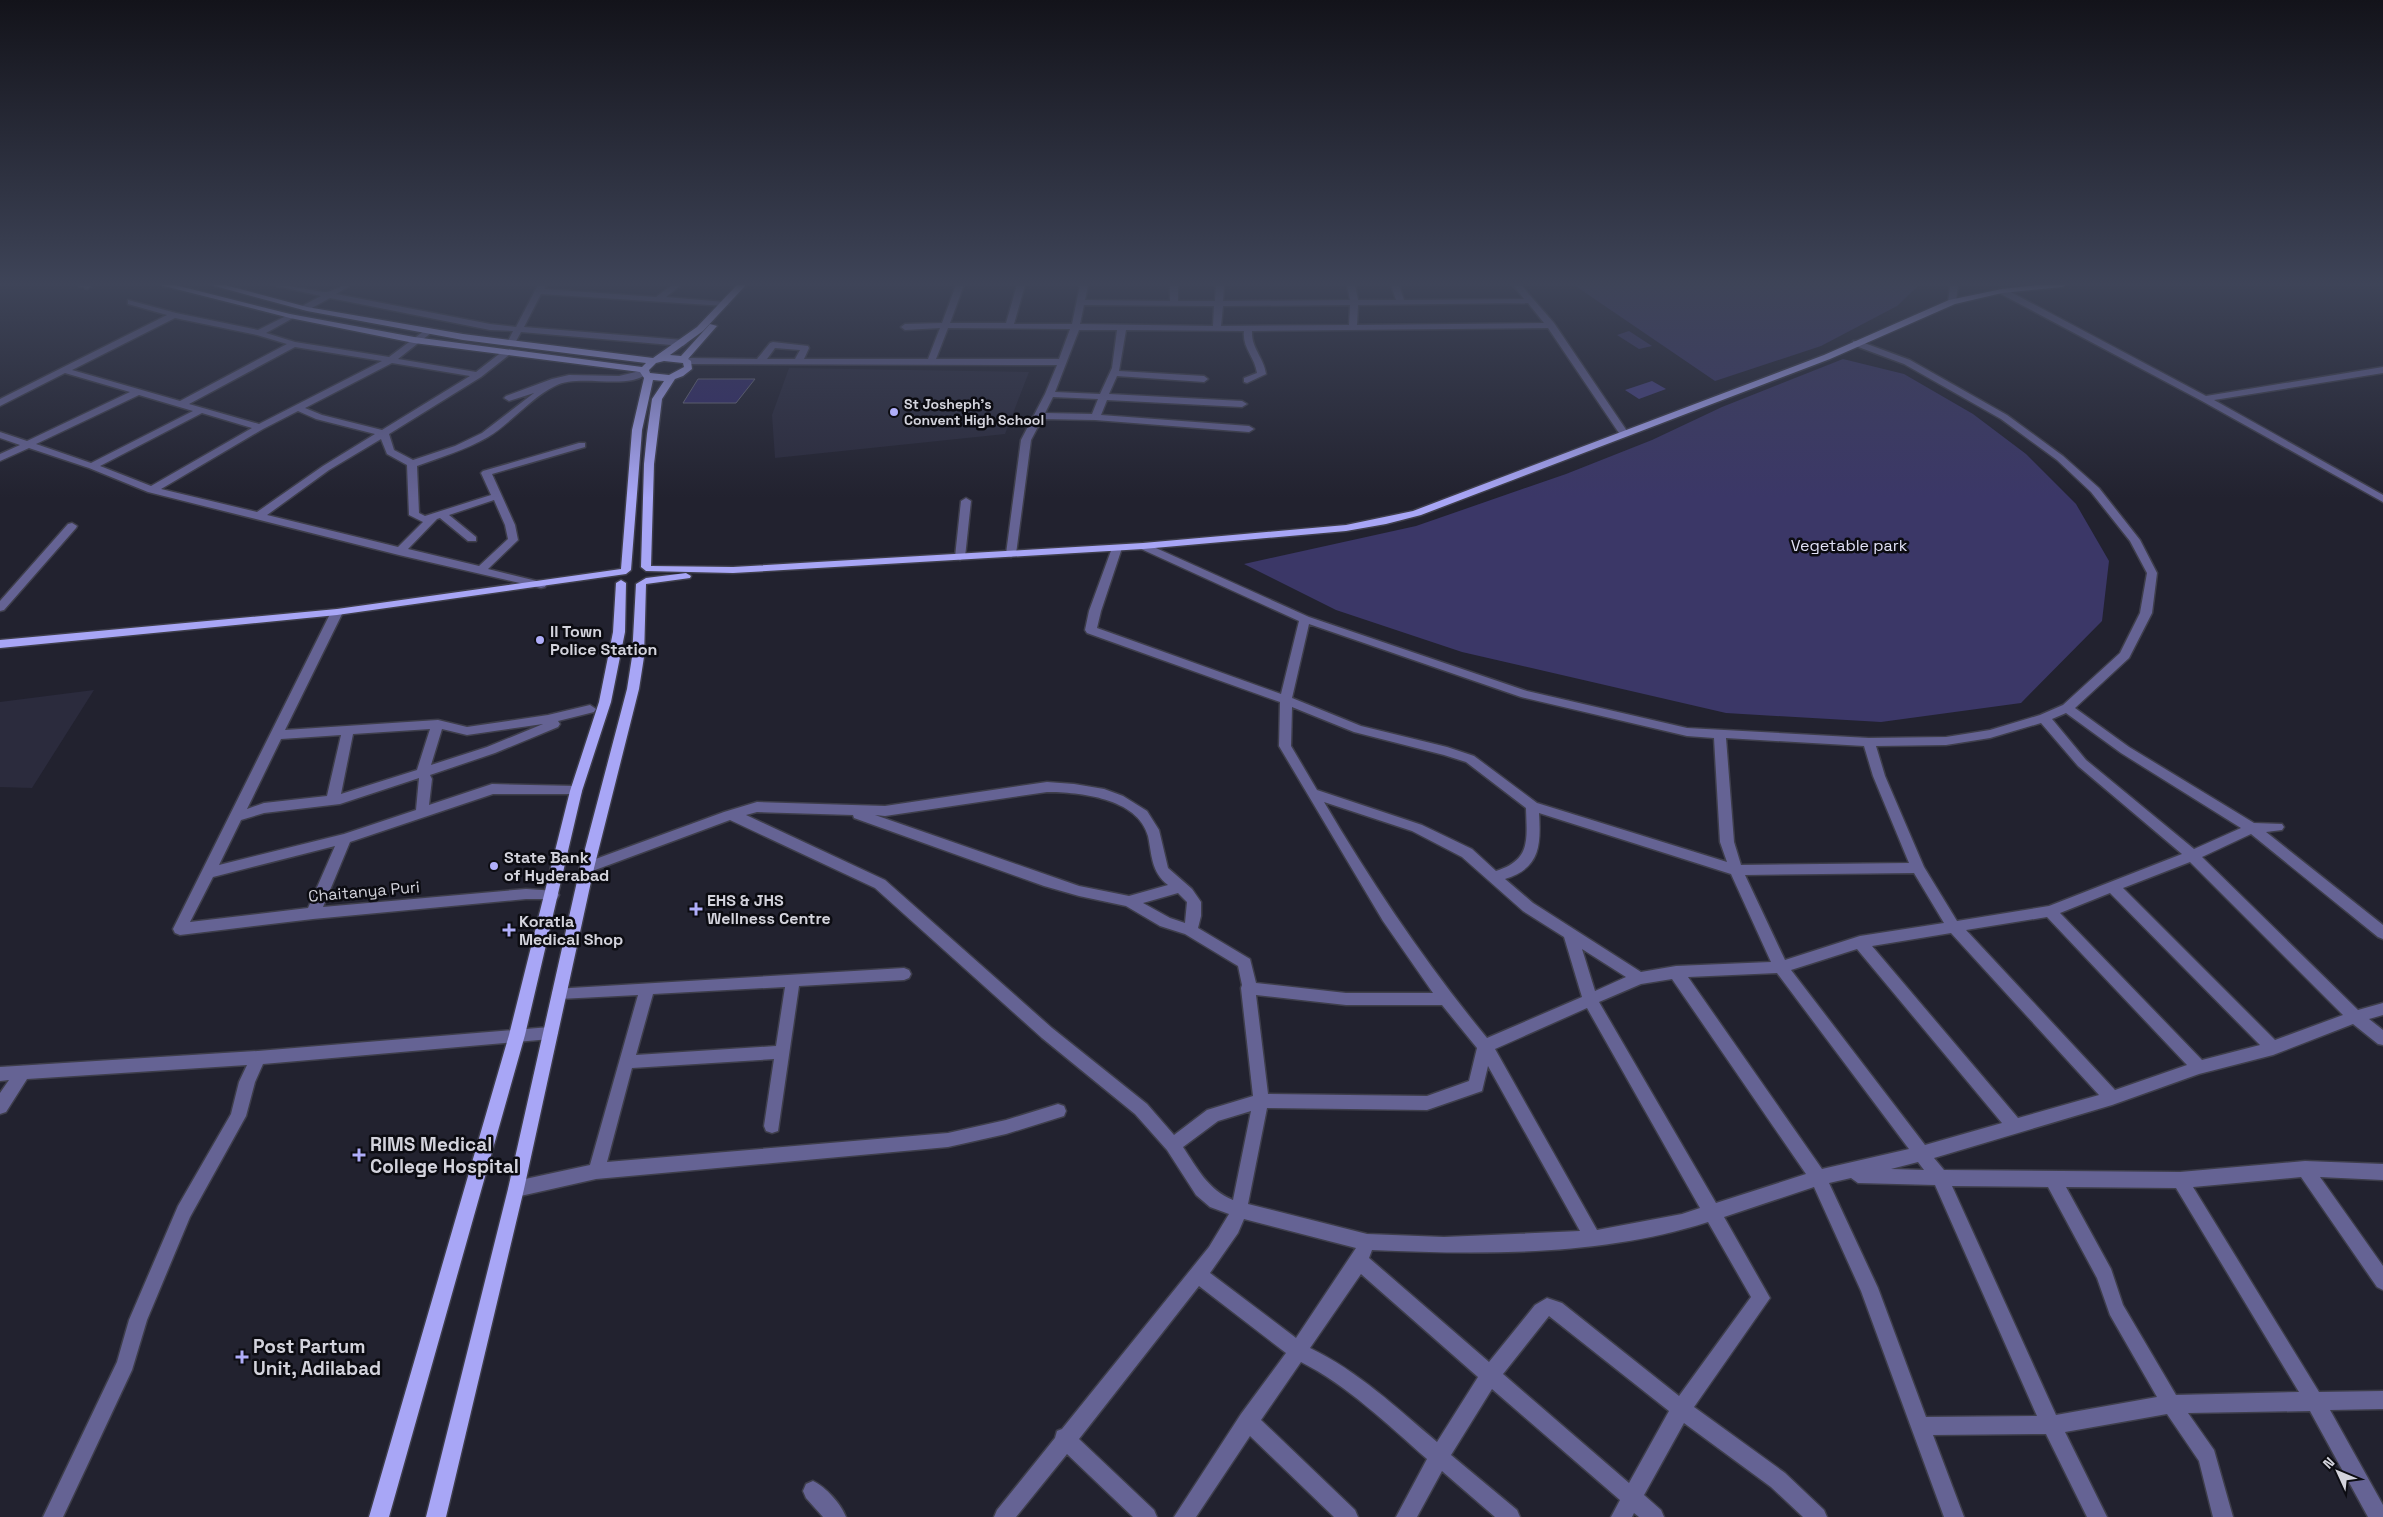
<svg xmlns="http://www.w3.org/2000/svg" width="2383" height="1517" viewBox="0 0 2383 1517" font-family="'Space Grotesk',sans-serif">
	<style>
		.built { fill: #2b2b3d }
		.green { fill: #3b3767 }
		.water { fill: #484285 }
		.building { fill: #332b6b; stroke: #6e6e7d }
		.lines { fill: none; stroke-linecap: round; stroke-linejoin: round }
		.minor-casing { stroke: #3e3e4b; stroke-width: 3 }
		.major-casing { stroke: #3e3e4b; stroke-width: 3 }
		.minor { fill: #656394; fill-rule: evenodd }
		.major { fill: #a8a6f6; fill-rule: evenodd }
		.poi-dot { fill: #b0aefa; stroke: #0c0c12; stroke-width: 2 }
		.labels { text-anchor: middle; stroke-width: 5; stroke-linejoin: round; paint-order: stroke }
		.far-poi-label { font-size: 14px; font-weight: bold; fill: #d3d3dc; stroke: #0c0c12; text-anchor: start }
		.park-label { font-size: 16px; fill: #e2e2f7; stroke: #0c0c12 }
		.poi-label { font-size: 16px; font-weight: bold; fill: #d3d3dc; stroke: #0c0c12; text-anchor: start }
		.street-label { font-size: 16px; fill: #d3d3dc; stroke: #0c0c12 }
		.near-poi-label { font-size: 19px; font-weight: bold; fill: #d3d3dc; stroke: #0c0c12; text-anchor: start }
	</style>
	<rect width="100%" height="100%" fill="#22222f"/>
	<path class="built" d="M789,368L1029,372L1005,434L775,458L772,415Z
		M94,690L32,788L0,787V702Z"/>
	<path class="green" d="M1574,285H1919L1897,306L1821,346L1715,381Z
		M1629,331L1652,346L1639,349L1617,335Z
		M1843,359L1904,374L1973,414L2026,454L2076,504L2109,561L2102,621L2021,703L1881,722L1726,713L1462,652L1336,610L1244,564L1416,526L1566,474L1652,440L1722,407Z"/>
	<path class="water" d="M1652,381L1666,389L1639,399L1625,390Z"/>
	<path class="building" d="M698,379H755L736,403H683Z"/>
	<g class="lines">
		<defs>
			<path id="minor" d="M77,285H90L91,287L87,289Z
				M273,285C291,285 307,290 325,292C331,293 339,285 351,285L336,294L490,324L516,327L538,285H546L544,289L656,297L672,285H681L666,297L725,302L729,304L725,306L541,294L524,327L683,340L687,343L683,346L521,332L514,345L511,346L507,343L513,331L490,330L330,298L308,310H302V306L321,296Z
				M956,285H964L950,323H1006L1017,285H1025L1014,324H1072L1080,285H1088L1085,300L1170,301V285H1178V301H1215L1216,285H1224L1223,301L1350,300L1347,285H1355L1358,300H1396L1391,285H1399L1404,300L1524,299L1513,285H1521L1554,323L1629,434L1627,436H1621L1548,328L1252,331C1251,348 1264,358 1266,374L1247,383L1244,382V378L1257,373C1255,357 1242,348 1244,331L1126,330L1119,371L1204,376L1208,379L1204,382L1117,376L1109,394L1242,401L1247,404L1242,407L1107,400L1101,415L1249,426L1254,429L1249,432L1095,420L1042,419L1031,440L1016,554L1011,557L1006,554L1021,440L1045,394L1057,365L687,364L683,361L687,358L757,359L770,343L773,342L808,346L809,348L804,359H928L940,328L905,330L901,327L905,324L942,323ZM1528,303L1544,323L1357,325L1358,305ZM1084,305L1214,306L1213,326L1080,324ZM1350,305L1349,325L1221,326L1223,306ZM948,328L1070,329L1059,359H936ZM1079,330H1117L1112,368L1100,394L1055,392ZM775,348L800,350L795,359H767ZM1053,397L1098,399L1092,414L1045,413Z
				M1950,285H1958L1956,302L1952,304L1948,302Z
				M1999,289H2005L2206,396L2383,367V373L2214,400L2383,495V502L2202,401L1999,293Z
				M128,300L176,313L258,330L290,314L294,316L293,318L266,333L295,342L389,357L428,328L431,329V333L398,359L476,372L503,351H509V355L481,377L389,434L394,450L413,460L455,446L482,433L534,393L509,401L504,398L506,396L552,379L569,375L619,376L644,370L648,373C627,391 580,373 555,386C532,397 511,423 488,437C466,450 441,457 417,466L419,513L425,516L491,495L481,473L483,471L579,443H585V447L492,474L515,525L518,540L488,569L545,583L546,585L545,587L541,588L399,555L148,492L89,468L29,448L0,461V454L20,445L0,438V432L27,441L130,392L65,373L0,406V399L167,315L128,304ZM175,318L257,335L287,344L180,401L72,370ZM295,347L382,361L259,424L189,404ZM392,363L470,376L382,430L322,415L305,408ZM139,395L193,411L91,463L36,444ZM298,411L316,419L375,434L323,466L257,512L161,489L263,429ZM202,413L252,428L151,486L100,466ZM381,439L387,454L407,465L409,515L423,522L398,547L267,515L329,470ZM494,500L505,525L508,539L479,566L408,549L437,519L440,518L468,541H476V537L449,515Z
				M1853,341H1859L1910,360L2007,415L2063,456L2099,488L2140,540L2157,573L2152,613L2129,658L2075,708L2129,747L2254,823L2282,824L2284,827L2282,830L2266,832L2383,925V939L2378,937L2251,834L2202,857L2358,1010L2383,1003V1015L2369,1019L2383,1030V1045L2378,1044L2353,1024L2273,1055L2199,1074L2112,1105L1934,1158L1944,1170L2180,1172L2305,1161L2383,1164V1180L2320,1177L2383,1266V1290L2377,1287L2301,1177L2193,1187L2319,1392L2383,1391V1409L2330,1410L2383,1505V1517H2368L2310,1411L2188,1413L2214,1450L2233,1517H2213L2199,1461L2167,1414L2065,1432L2107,1517H2087L2046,1434L1933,1435L1964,1517H1944L1861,1291L1814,1187L1724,1217L1770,1298L1694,1407L1785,1473L1824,1510L1827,1517H1803L1771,1487L1684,1423L1644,1495L1661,1510L1664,1517H1639L1634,1513L1632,1517H1611L1620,1500L1492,1389L1451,1455L1517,1510L1520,1517H1495L1442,1471L1417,1517H1396L1427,1459C1387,1424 1348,1386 1301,1362L1261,1420L1355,1510L1358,1517H1334L1250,1436L1196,1517H1174L1241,1414L1286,1353L1199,1286L1079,1439L1154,1510L1157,1517H1133L1067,1454L1016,1517H994L997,1510L1055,1438L1057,1431L1062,1429L1209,1247L1229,1214L1210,1207L1196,1195L1167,1150L1135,1114L1042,1038L875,888L730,820L587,873L582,872L580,868L582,864L724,812L757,802L885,806L1047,782L1074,784L1104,789L1123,796L1147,811L1159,830L1168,868L1192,889L1201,902V916L1198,928L1250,959L1256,983L1346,993H1433L1383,921L1279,746L1280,702L1087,633L1085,630L1089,611L1112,548L1117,545L1122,548L1101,611L1097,628L1281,694L1299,621L1139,548V544H1147L1309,617L1527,691L1687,728L1869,738L1946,737L1990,730L2040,715L2063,705L2120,653L2140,613L2147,573L2130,541L2091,492L2057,460L2001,419L1904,364L1853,345ZM1309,624L1521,697L1687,736L1714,738L1720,842L1727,862L1537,803L1474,756L1447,747L1361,726L1292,698ZM1292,707L1354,732L1444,755L1466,762L1526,808C1527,840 1531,860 1496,871L1472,849L1422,825L1317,790L1291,746ZM2066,713L2121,753L2241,828L2194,849L2086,760L2052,719ZM2041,723L2078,766L2182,854L2049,906L1957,921L1924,867L1885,776L1876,746L1946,745L1990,738ZM1726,738L1864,746L1873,776L1909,863L1741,865L1734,842ZM1047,792C1079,792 1138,798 1148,836C1152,855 1151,872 1168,885L1129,896L1079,886L875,815L885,816ZM1324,802L1412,831L1462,857L1523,911L1564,937L1582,997L1487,1038C1426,964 1373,885 1324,802ZM757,812L853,815L854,818L1044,886L1079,896L1126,906L1160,926L1185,934L1238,966L1242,985L1241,988L1253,1096L1207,1110L1174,1135L1147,1104L1052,1028L885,880L746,815ZM1539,813L1731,874L1771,962L1676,966L1641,972L1533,903L1505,879C1540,868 1541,846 1539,813ZM2190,862L2343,1015L2275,1040L2123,888ZM1914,873L1944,923L1860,936L1785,960L1745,875ZM1178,893L1187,902L1185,923L1170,918L1143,903ZM2110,893L2260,1045L2202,1060L2060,913ZM2047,917L2187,1065L2115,1090L1966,930ZM1951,933L2099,1095L2018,1118L1872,946ZM1582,949L1626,977L1595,991ZM1857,949L2002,1123L1925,1145L1791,970ZM1777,973L1909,1149L1822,1169L1688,977ZM1672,979L1806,1174L1716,1203L1599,1002L1641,984ZM1256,995L1346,1005H1442L1477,1048L1469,1081L1427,1096L1268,1094ZM1587,1008L1700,1208L1682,1214L1597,1230L1495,1049ZM1488,1066L1580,1231L1444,1237L1367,1234L1248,1204L1267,1108L1427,1110L1482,1091ZM1251,1111L1233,1200C1208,1190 1197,1168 1183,1147L1218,1121ZM1918,1162L1924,1170L1891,1169ZM1851,1178L1858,1183L1935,1185L2037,1416L1926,1417L1878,1288L1829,1183ZM1952,1186L2048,1187L2097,1278L2110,1315L2157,1397L2056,1415ZM2066,1187L2176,1188L2299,1392L2176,1395L2123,1305L2111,1269ZM1244,1219L1356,1248L1296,1338L1210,1273L1238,1233ZM1708,1222L1751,1297L1679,1396L1562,1303L1547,1298L1535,1305L1489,1362L1369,1258L1372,1250C1483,1255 1602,1256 1708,1222ZM1361,1274L1478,1377L1437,1442C1397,1408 1358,1371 1310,1348ZM1549,1316L1669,1411L1629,1483L1503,1374Z
				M966,498L971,501L965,557L960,560L955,557L961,501Z
				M72,523L77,526L76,528L4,610L0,611V601L68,524Z
				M337,609L343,612L285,730L438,720L467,727L548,715L590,705L596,709L594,712L558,721L560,724L558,727L495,753L430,775L432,779L429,805L492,784L576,786L581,788L582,791L581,794H493L350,842L323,907L526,889L557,891L559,895L557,899H526L313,919L180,935L175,933L173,929L331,612ZM543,724L487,747L431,765L442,729L467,735ZM430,729L417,770L341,794L353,734ZM341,735L327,796L264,803L247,809L281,739ZM419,778L416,810L344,834L219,865L241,820L264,813L340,804ZM335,846L308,908L190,922L213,877Z
				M904,968L909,970L911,974L909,978L904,980L799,986L778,1131L772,1133L766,1131L764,1126L774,1059L632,1068L607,1162L948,1133L1006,1120L1058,1104L1064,1106L1066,1111L1064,1116L1006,1134L948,1147L596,1179L516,1197L510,1194L508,1189L510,1184L516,1181L590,1165L638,995L559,999L554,997L552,993L554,989ZM785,987L776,1046L636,1055L653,994Z
				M550,1027L555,1028L558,1033L555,1038L550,1039L263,1064L255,1082L246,1116L190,1217L147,1320L132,1370L63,1517H43L117,1362L129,1320L178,1206L231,1114L239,1082L247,1065L27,1079L6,1112L0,1114V1093L9,1080L0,1081V1067L258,1051Z
				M813,1481C826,1487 841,1504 846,1517H823L806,1498L803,1491L806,1484Z"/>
			<path id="major" d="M160,285H175L290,314L414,337L642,367L646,363L463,340L307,311L211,285H225L307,307L463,334L653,358L697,327L737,285H746L703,331L670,355L681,356L710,324L717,326L688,359L691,361L692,369L683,376L675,379L662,399L654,464L651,566L733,567L1143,543L1346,525L1413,511L1824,355L1949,300L2002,289L2036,285H2066L2062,287L2002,293L1955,304L1830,359L1421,515L1386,524L1346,531L1143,549L733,573L646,571L641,567L644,464L647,434L652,399L664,381L653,380L642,430L631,570L626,574L337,615L0,648V640L337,609L621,569L632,430L644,378L640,372L414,343L290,318ZM664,361L683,363L684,367L669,375L650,373L649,370L656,363Z
				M686,573L691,576L690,578L646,584L644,657L639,689L594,868L524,1189L446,1517H426L508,1189L580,868L627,689L632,657L636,584L646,578Z
				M621,580L626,583L625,632L611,702L582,791L525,1035L389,1517H369L509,1035L570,791L599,702L613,632L616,583Z"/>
		</defs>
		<use href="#minor" class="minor-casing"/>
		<use href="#major" class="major-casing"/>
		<use href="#minor" class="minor"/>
		<use href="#major" class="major"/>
	</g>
	<linearGradient id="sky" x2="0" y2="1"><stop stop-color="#13131a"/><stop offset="0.57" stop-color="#3e4458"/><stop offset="1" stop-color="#3e4458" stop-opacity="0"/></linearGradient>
	<rect width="2383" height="498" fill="url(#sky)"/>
	<g class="poi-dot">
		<circle cx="894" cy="412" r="5"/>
		<circle cx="540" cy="640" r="5"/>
		<circle cx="494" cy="866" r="5"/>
		<path d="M693.5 901.5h5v5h5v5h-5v5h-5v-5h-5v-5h5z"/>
		<path d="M506.5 922.5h5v5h5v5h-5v5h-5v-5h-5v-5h5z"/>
		<path d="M356.5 1147.5h5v5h5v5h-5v5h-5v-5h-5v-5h5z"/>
		<path d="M239.5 1349.5h5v5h5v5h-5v5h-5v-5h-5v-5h5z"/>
	</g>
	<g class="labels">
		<g class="far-poi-label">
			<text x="904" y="409">St Josheph's<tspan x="904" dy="16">Convent High School</tspan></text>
		</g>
		<g class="park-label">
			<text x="1849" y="551">Vegetable park</text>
		</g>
		<g class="poi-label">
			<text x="550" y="637">II Town<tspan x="550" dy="18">Police Station</tspan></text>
			<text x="504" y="863">State Bank<tspan x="504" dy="18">of Hyderabad</tspan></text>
			<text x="707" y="906">EHS &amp; JHS<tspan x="707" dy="18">Wellness Centre</tspan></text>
			<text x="519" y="927">Koratla<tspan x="519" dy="18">Medical Shop</tspan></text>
		</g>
		<g class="street-label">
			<text transform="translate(364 891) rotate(-5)" y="6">Chaitanya Puri</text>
		</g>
		<g class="near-poi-label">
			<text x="370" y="1151">RIMS Medical<tspan x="370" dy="22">College Hospital</tspan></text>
			<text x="253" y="1353">Post Partum<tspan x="253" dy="22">Unit, Adilabad</tspan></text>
		</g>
	</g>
	<g transform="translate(2338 1472) rotate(314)" stroke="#0c0c12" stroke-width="4" paint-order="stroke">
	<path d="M0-4L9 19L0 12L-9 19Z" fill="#d3d3dc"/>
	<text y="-8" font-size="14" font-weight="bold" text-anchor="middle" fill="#d3d3dc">N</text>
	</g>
</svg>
